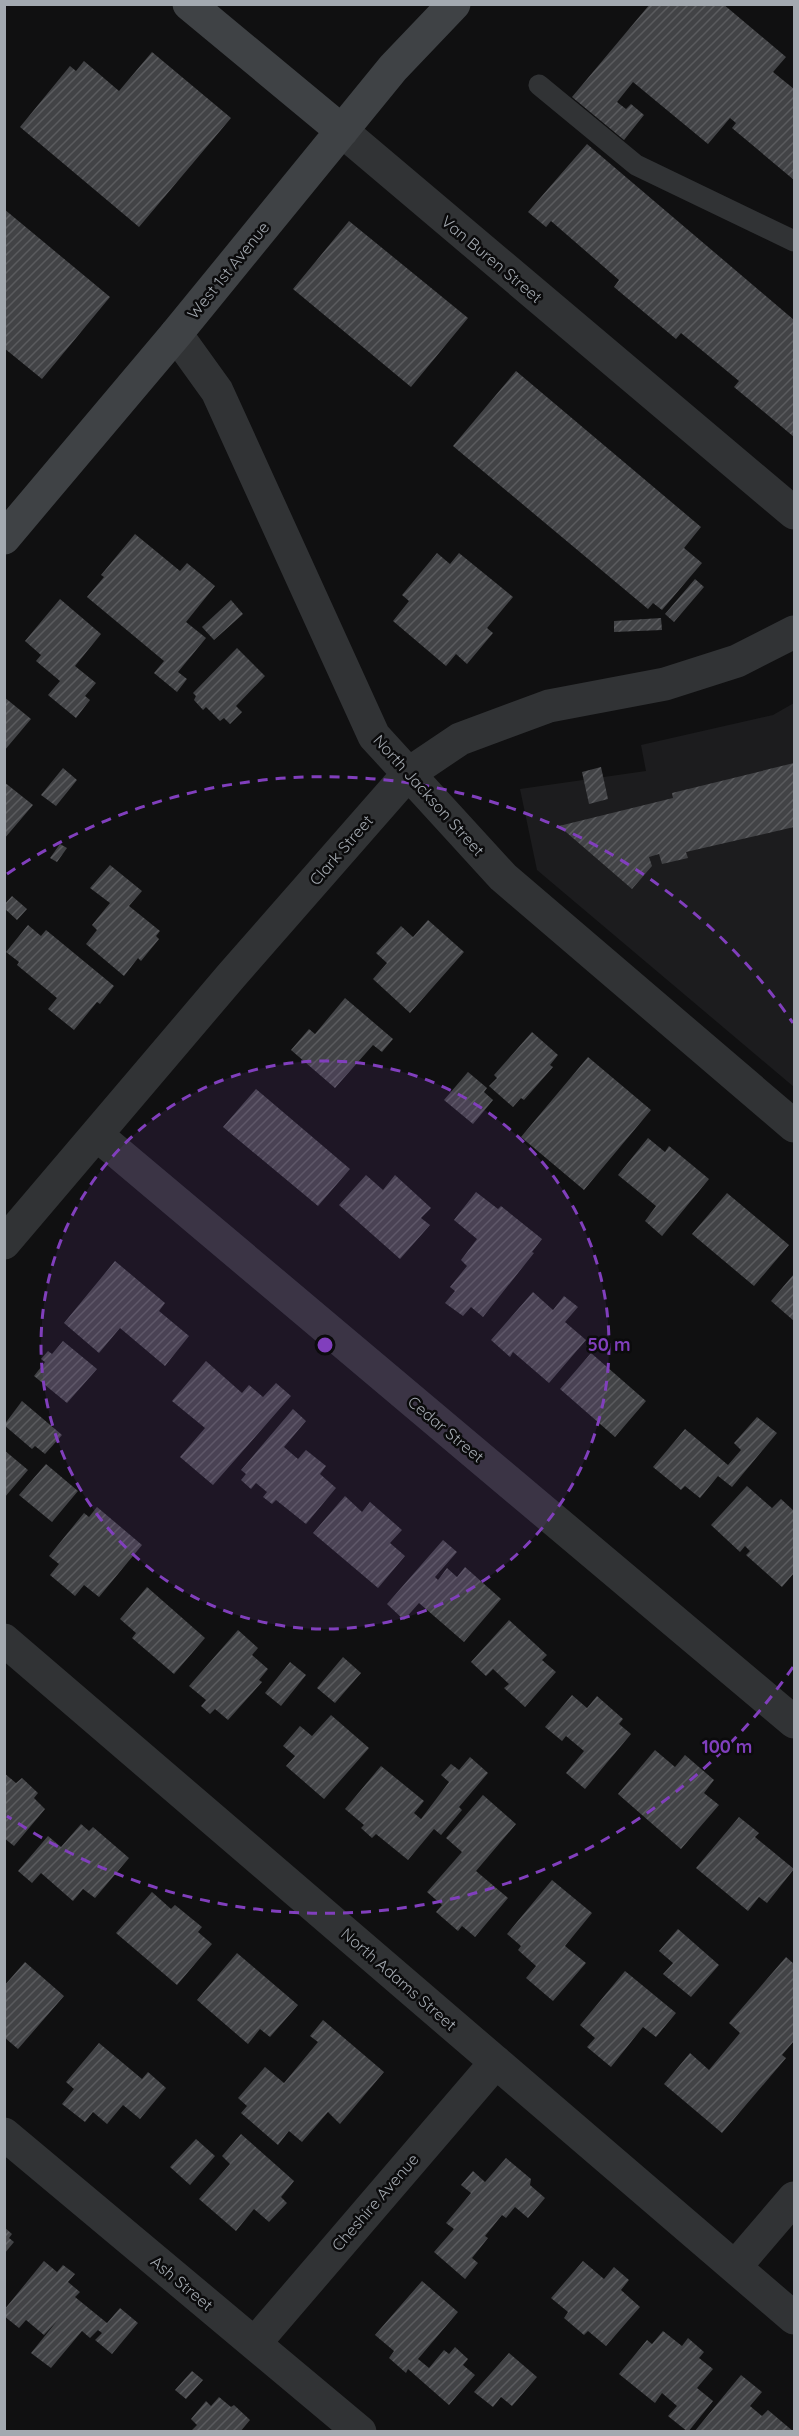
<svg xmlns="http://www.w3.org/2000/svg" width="799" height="2436" viewBox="0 0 799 2436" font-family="Quicksand,sans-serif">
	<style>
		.built { fill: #1c1c1e }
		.building { fill: url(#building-hatch) }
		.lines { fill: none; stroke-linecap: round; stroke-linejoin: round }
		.lane { stroke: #313335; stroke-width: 21 }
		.street { stroke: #313335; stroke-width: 33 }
		.secondary { stroke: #3f4245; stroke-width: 33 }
		.ring { fill: none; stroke: #813fbd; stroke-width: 3; stroke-dasharray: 10 8 }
		.labels { text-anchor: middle; stroke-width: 5; stroke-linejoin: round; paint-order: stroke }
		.street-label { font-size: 16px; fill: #a3a9b0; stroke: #0b0b0c }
		.centre { fill: #813fbd; stroke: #0b0b0c; stroke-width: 3 }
		.ring-label { font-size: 18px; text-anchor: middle; font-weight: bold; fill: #813fbd; stroke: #0b0b0c; stroke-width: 5; stroke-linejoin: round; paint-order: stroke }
	</style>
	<defs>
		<pattern id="building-hatch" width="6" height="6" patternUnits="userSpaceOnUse" patternTransform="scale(1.5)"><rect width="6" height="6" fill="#424346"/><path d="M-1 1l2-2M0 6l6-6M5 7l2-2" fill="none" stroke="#5a5b5e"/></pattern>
	</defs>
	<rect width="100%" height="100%" fill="#101011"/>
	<path class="built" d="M794,703V1087L537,870L520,789L646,771L641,745L773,715Z"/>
	<path class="building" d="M650,4H723L786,57L773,72L794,89V180L732,128L736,123L730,118L708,144L633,82L617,102L626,109L631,104L644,115L624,140L572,97Z
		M152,52L231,118L139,227L20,127L70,66L76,71L84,61L119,91Z
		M587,144L794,320V437L734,387L739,381L681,333L676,339L614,287L619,280L551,221L546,227L528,212Z
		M4,209L110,297L42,379L4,348Z
		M349,221L468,318L411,387L293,289Z
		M516,371L701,527L684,548L702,563L662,610L653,603L648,609L453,446Z
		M135,534L180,571L187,563L215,586L186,622L206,638L178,672L187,679L177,692L154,673L164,661L87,597L104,577L101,575Z
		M437,553L450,564L459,553L513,597L487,628L493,633L467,664L456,654L446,666L393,621L409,601L402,595Z
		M695,579L704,587L674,622L665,614Z
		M60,599L101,634L75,666L96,683L85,696L90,700L76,718L48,695L60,681L36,661L41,655L25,641Z
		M231,600L243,614L214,640L202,627Z
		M661,618L662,630L614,632V621Z
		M237,648L265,676L236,706L242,712L230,724L224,718L220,721L206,707L203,710L194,700L196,696L193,693Z
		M4,697L31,719L4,751Z
		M794,763V827L686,852L688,858L662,864L659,854L649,857L652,866L632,889L559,826L673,798L672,793Z
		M601,767L608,799L589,804L582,772Z
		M63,768L77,780L56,806L41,795Z
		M4,782L33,805L4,839Z
		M60,844L67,848L57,862L50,858Z
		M110,865L142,891L129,906L160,931L156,936L159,939L141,961L138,958L124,976L86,944L97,930L92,925L110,903L90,888Z
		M12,896L27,909L17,920L4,908V905Z
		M428,920L464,952L410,1013L373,979L387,963L376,953L401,926L413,937Z
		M28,925L41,936L46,930L114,986L100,1004L97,1002L74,1030L48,1009L57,998L17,965L19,962L6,952Z
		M345,998L393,1039L382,1052L373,1045L335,1088L291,1050L309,1029L315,1034Z
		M532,1032L558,1055L550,1065L553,1067L524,1100L521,1098L513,1107L489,1086L497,1078L494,1075Z
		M588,1057L651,1110L584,1190L521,1137Z
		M468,1072L487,1088L484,1092L493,1100L473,1124L444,1100Z
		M256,1089L350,1169L318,1206L223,1127Z
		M648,1138L665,1152L669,1146L709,1179L662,1236L645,1221L656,1206L618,1175Z
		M366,1175L383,1190L395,1175L431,1208L421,1218L430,1225L400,1259L339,1205Z
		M476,1192L498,1209L501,1206L542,1239L532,1252L534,1253L483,1317L471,1307L463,1316L445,1303L455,1291L450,1287L467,1266L461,1260L477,1239L454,1220Z
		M727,1193L789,1245L754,1286L692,1234Z
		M115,1261L165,1303L159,1311L189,1336L165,1366L120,1328L99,1353L64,1323Z
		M794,1274V1321L771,1301Z
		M533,1292L553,1310L564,1296L578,1307L565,1322L586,1340L549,1383L513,1352L510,1357L491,1340Z
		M63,1341L97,1369L67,1403L34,1376L45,1362L41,1359L48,1351L52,1354Z
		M591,1353L646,1401L615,1437L560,1389Z
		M206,1361L242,1393L249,1385L263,1397L276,1383L291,1396L213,1485L180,1457L205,1428L172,1401Z
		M22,1401L62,1435L45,1454L35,1446L32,1449L4,1425Z
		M293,1409L306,1421L284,1447L298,1459L306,1450L326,1466L320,1474L336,1488L306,1524L276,1500L272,1504L263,1497L267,1492L256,1483L251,1489L241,1480L246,1474L241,1470Z
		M757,1417L777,1433L732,1487L718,1476L700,1498L685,1486L681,1490L653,1467L685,1429L728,1465L741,1450L734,1443Z
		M4,1450L28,1470L4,1498Z
		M46,1464L78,1491L52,1522L19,1495Z
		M747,1486L772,1508L781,1499L794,1511V1573L782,1587L746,1555L750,1551L745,1546L740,1552L711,1525Z
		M345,1496L362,1512L370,1502L402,1530L390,1543L405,1556L378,1588L313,1533Z
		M97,1507L142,1545L99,1597L84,1585L75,1596L50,1575L59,1564L49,1556L84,1513L89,1517Z
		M443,1540L457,1552L435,1577L438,1580L447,1568L457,1577L465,1567L501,1599L464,1642L419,1603L404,1620L387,1604Z
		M147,1587L205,1638L174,1674L132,1638L136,1633L120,1619Z
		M509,1620L547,1655L542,1660L556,1672L525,1707L504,1688L509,1684L493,1669L486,1676L471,1662Z
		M238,1630L258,1648L252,1655L268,1669L259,1680L262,1682L228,1720L215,1709L210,1714L201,1706L206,1700L189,1686Z
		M343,1657L361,1673L335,1703L317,1688Z
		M290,1662L306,1675L281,1706L265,1693Z
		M572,1695L587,1708L597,1696L623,1719L619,1724L631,1734L585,1789L566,1773L584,1751L566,1736L562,1741L545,1727Z
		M331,1715L369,1748L324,1799L286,1766L295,1756L283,1746L300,1726L312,1736Z
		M655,1750L675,1767L685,1755L714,1780L704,1793L719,1805L681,1849L618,1794Z
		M470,1757L488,1773L459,1807L462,1810L441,1835L434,1829L408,1860L376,1834L372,1838L361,1828L364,1825L345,1809L381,1766L424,1801L414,1813L421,1819L449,1782L441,1775L451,1764L459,1770Z
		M4,1773L16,1783L22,1778L38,1793L34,1798L45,1809L14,1846L4,1838Z
		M483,1795L516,1824L476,1871L508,1898L475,1937L462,1926L458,1931L436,1912L442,1905L427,1892L462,1852L446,1838Z
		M739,1817L759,1833L755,1837L794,1869L767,1903L759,1897L748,1911L696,1868Z
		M81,1824L89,1831L93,1827L129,1858L95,1898L83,1889L73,1901L41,1873L32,1883L18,1871L48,1836L61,1847Z
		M552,1880L592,1913L565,1946L586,1963L553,2001L526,1978L536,1966L518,1950L521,1946L507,1934Z
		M152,1892L171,1909L175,1905L202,1927L198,1932L212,1944L177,1985L116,1933Z
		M678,1929L719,1965L691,1997L663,1974L673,1963L659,1951Z
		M237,1953L298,2005L270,2037L260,2029L248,2044L197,2000Z
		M786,1957L794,1964V2041L782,2055L786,2058L722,2133L664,2084L690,2053L709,2070L740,2033L729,2023Z
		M25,1962L64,1996L18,2049L4,2037V1986Z
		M625,1971L676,2013L656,2037L643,2027L611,2067L587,2047L595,2038L580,2025Z
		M323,2020L384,2072L340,2124L328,2112L302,2142L289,2131L278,2145L241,2113L247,2106L238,2098L265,2067L284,2083L318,2042L310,2036Z
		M99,2043L142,2079L148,2072L166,2088L140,2119L123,2105L107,2124L93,2112L85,2122L62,2104L74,2089L66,2082Z
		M241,2134L294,2181L281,2197L287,2203L269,2222L254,2209L236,2231L199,2199L230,2164L222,2156Z
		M196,2139L215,2156L190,2185L170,2167Z
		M506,2158L531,2179L530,2185L545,2198L528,2218L515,2207L506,2218L502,2215L485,2236L488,2238L472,2258L478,2263L465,2279L434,2252L454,2229L446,2223L471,2193L461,2185L473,2171L485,2182Z
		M4,2227L12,2234L9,2238L14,2242L4,2254Z
		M44,2261L57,2272L63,2265L75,2274L68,2282L80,2292L75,2297L107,2323L120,2308L138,2323L112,2354L95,2340L102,2333L98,2330L90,2338L82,2331L51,2368L31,2353L57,2321L44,2335L26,2320L19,2328L4,2316V2310Z
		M583,2261L604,2279L614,2267L629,2280L621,2290L640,2307L606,2346L588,2331L584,2335L564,2318L568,2312L551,2298Z
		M422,2281L458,2312L418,2359L429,2368L444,2350L449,2354L455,2347L468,2359L463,2365L475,2375L449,2405L408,2369L406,2373L389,2358L394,2351L375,2335Z
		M663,2331L682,2346L688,2338L704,2352L699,2358L713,2369L697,2388L713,2401L688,2432L668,2416L677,2406L662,2393L655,2403L619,2374L647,2340L652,2344Z
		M509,2353L537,2377L512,2406L501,2397L493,2407L474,2392Z
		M192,2371L203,2380L186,2399L175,2390Z
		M741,2375L762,2392L750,2406L762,2416L768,2410L794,2432H694Z
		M219,2397L231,2407L234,2405L250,2420L240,2432H194L192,2430L197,2425L191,2419L206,2401L211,2406Z"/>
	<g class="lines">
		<path class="lane" d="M539,85L636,165L794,241"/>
		<path class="street" d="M342,131L794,513
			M176,334L217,391L374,736L503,877L794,1126
			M97,1135L794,1722
			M4,1243L231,976L408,774L460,739L549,706L665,684L737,661L794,632
			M4,1640L794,2318
			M4,2134L360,2432
			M735,2267L794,2198
			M255,2343L496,2062"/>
		<path class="secondary" d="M189,4L342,131
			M4,538L176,334L393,68L454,4"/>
	</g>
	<circle cx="325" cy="1345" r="284" fill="#813fbd" fill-opacity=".12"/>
	<g class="ring">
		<circle cx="325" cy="1345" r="284"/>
		<path d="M793 1667A568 568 0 0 1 7 1816M7 874A568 568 0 0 1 793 1023"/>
	</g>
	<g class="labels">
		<g class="street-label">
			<text transform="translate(492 259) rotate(40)" y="6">Van Buren Street</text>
			<text transform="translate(228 270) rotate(-51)" y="6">West 1st Avenue</text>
			<text transform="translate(429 795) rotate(48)" y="6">North Jackson Street</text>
			<text transform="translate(341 850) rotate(-49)" y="6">Clark Street</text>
			<text transform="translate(446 1429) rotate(40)" y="6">Cedar Street</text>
			<text transform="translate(399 1979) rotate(41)" y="6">North Adams Street</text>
			<text transform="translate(375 2202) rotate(-49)" y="6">Cheshire Avenue</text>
			<text transform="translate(182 2283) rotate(40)" y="6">Ash Street</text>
		</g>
	</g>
	<circle cx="325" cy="1345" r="9" class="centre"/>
	<g class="ring-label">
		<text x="609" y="1351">50 m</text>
		<text x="727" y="1753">100 m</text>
	</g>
	<rect width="799" height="2436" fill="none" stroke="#a3a9b0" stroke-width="12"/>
</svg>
